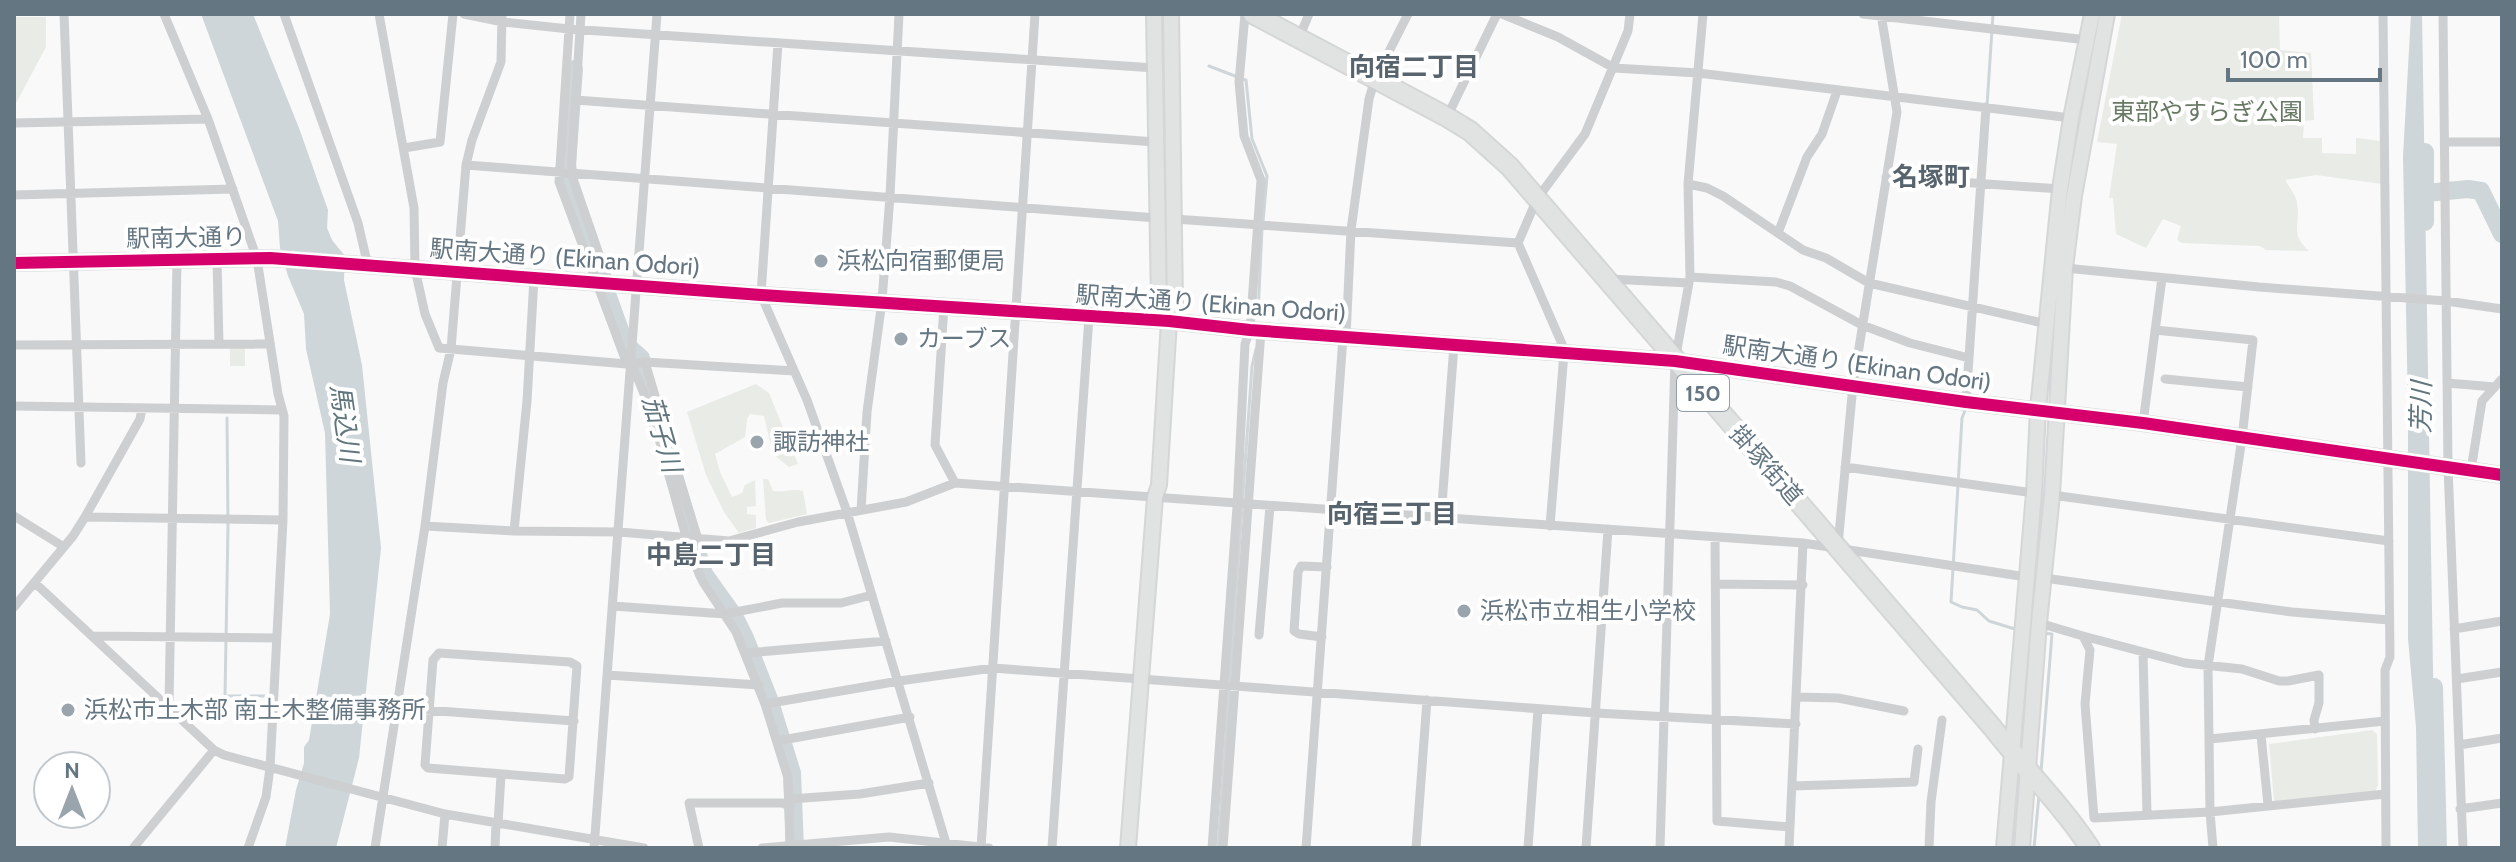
<svg xmlns="http://www.w3.org/2000/svg" width="2516" height="862" viewBox="0 0 2516 862" font-family="Cabin,'Noto Sans JP',sans-serif">
	<style>
		.green { fill: #e8ebe6 }
		.water { fill: #ced6d9 }
		.lines { fill: none; stroke-linecap: round; stroke-linejoin: round }
		.stream { stroke: #ced6d9; stroke-width: 3 }
		.river { stroke: #ced6d9; stroke-width: 18 }
		.secondary-casing { stroke: #d5d6d7; stroke-width: 18 }
		.highway-casing { stroke: #d5d6d6; stroke-width: 22 }
		.street { stroke: #cecfd0; stroke-width: 9 }
		.secondary { stroke: #e1e2e2; stroke-width: 14 }
		.highway { stroke: #e1e2e2; stroke-width: 18 }
		.cycleway-casing { stroke: #fff; stroke-width: 17 }
		.cycleway { stroke: #d6006c; stroke-width: 12 }
		.poi-dot { fill: #99a4ac; stroke: #fff; stroke-width: 3 }
		.labels { text-anchor: middle; stroke-width: 8; stroke-linejoin: round; paint-order: stroke }
		.shield { fill: #fff; stroke: #939fa8; stroke-width: 2 }
		.shield-label { font-size: 22px; font-weight: bold; fill: #657683 }
		.park-label { font-size: 24px; fill: #687a64; stroke: #fff }
		.street-label { font-size: 24px; fill: #657683; stroke: #fff }
		.poi-label { font-size: 24px; fill: #657683; stroke: #fff; text-anchor: start }
		.neighbourhood-label { font-size: 26px; font-weight: bold; fill: #57646e; stroke: #fff }
		.water-label { font-size: 26px; font-style: italic; fill: #60757c; stroke: #fff }
	</style>
	<rect width="100%" height="100%" fill="#f9f9f9"/>
	<path class="green" d="M2122,14H2279L2280,50L2311,53L2314,120L2304,121L2303,138H2322V153L2356,154V138L2381,141L2382,184L2316,175L2285,180C2289,187 2296,195 2297,203C2301,226 2289,233 2309,251L2266,250L2260,246L2182,243L2177,240L2181,226L2163,219L2146,248L2116,234L2113,198H2109L2117,144L2097,142Z
		M15,17H46V47L14,107Z
		M230,347H245V366H230Z
		M756,384L769,393L798,464L789,467L773,454L764,416L750,414L747,419L745,437L715,454L720,472L732,497L742,493L745,485L755,480L756,506L747,507V514L756,515V528L739,533L724,512L706,475L687,412Z
		M768,479L773,491C783,493 793,488 803,491L807,514L769,523L766,520L763,479Z
		M2372,730L2377,734L2378,786L2374,793L2274,802L2269,744Z"/>
	<path class="water" d="M201,14H253L299,128L328,210L327,228L332,240L345,256L344,280L362,365L381,548L359,758L336,848H285L296,790L304,763V747L309,740L330,614L325,433L306,349L304,314L288,276L280,248L278,221Z
		M2411,14H2422L2436,848H2418L2416,727L2408,639V411L2403,156Z"/>
	<g class="lines">
		<path class="stream" d="M1209,66L1235,76
			M1242,79L1246,80L1252,139L1267,176L1263,222
			M1987,106L1993,14
			M1258,314L1262,229
			M1966,408L1962,418L1951,602L1962,607L1977,610L1989,621L2018,630
			M227,418L228,526L225,696H266
			M2041,772L2052,634L2041,633
			M1218,848L1252,366L1256,349
			M2034,848L2039,795"/>
		<path class="river" d="M574,69L567,163L570,191L625,344L641,358L642,370L659,427
			M2425,152V222
			M2426,193L2468,189L2481,191L2502,234
			M671,467L704,574L734,616L745,638L769,699L792,773L795,848
			M2434,687L2438,848"/>
		<defs>
			<path id="secondary" d="M1154,14L1159,304L1169,321
				M14,263L270,258L761,295L1169,321L1250,330L1675,361L1966,402L2143,423L2502,475
				M1128,848L1155,497L1159,485L1169,321L1175,305L1171,14
				M2004,848L2034,493L2038,409L2060,189L2071,118L2092,14
				M2022,848L2039,623L2052,495L2065,268L2074,196L2107,14"/>
			<path id="highway" d="M1253,14L1447,117L1470,131L1510,167L1992,727C2024,768 2061,804 2090,848"/>
		</defs>
		<use href="#secondary" class="secondary-casing"/>
		<use href="#highway" class="highway-casing"/>
		<path class="street" d="M64,14L81,463
			M164,14L208,119L257,259L278,394L284,416L283,520L270,768L266,797L248,848
			M284,14L358,223L368,266
			M379,14L414,208L415,269L425,314L439,348L627,364L645,362L794,371
			M464,14L503,22L569,29L1155,68
			M570,14L559,182L627,364
			M581,14L571,173L609,283
			M1502,14L1558,37L1614,68L1698,73L2071,118
			M1863,14L2087,40
			M2383,14L2390,657L2385,670L2386,848
			M2443,14L2448,466L2463,848
			M1299,38L1309,14
			M778,43L761,295L807,400L847,512L946,843
			M575,100L1156,142
			M1447,117L1497,14
			M14,123L208,119
			M2445,142H2502
			M404,148L440,142L453,14
			M466,165L1157,218
			M1886,177L2060,189
			M1688,184L1707,188L1723,196L1803,250L1826,258L1869,283L2047,324
			M14,195L233,189
			M1174,219L1518,243
			M1778,233L1807,157L1822,134L1837,91
			M217,259L219,344
			M2065,268L2259,287L2446,301L2502,309
			M1690,277L1776,282L1790,286L1862,325L1910,343L1969,358
			M1609,279L1689,283
			M944,306L935,445L955,483
			M2155,330L2253,340L2242,438L2208,666L2210,812L2213,848
			M1346,337L1351,230L1369,99L1375,79L1408,14
			M14,345L270,344
			M645,362L697,538
			M632,366C662,428 672,499 695,564L703,582L736,632L765,704L899,681L993,668L1596,713L1796,724
			M2165,379L2248,387
			M2447,383L2495,387
			M1966,402L1986,107
			M14,406L282,410
			M2143,423L2162,278
			M1845,467L2034,493
			M2471,470L2482,401L2502,379
			M2052,495L2389,541
			M861,510L867,412L882,301L890,196L899,14
			M14,516L64,547
			M85,517L140,419L142,408
			M1441,518L1454,345
			M425,526L514,531L619,532L729,541L798,522L906,502L955,483L1803,543L2027,577
			M1550,526L1564,353L1562,344L1518,243L1537,199L1585,134L1628,31L1630,14
			M514,531L527,401L534,278
			M1715,537L1717,821L1790,827
			M1838,545L1853,385L1897,112L1881,14
			M2044,578L2292,612L2389,620
			M35,583L214,750L134,847
			M1716,584L1803,585
			M613,606L725,614L782,603H841L872,595
			M14,607L73,536L85,517L283,520
			M2039,623L2083,636L2090,650L2085,704L2094,818L2210,812L2385,794
			M2454,629L2502,621
			M1259,635L1270,506
			M93,636L277,638
			M2083,636L2185,663L2242,669L2279,681H2288L2319,675V703L2314,720L2315,729
			M1322,637L1299,634L1294,631L1298,572L1301,566L1327,567
			M2143,652L2147,815
			M439,653L570,662L577,666L569,777L565,779L428,768L425,765L433,660Z
			M746,653L886,641
			M607,675L759,685
			M2457,679L2502,672
			M1797,697L1838,698L1904,711
			M765,704L788,778L790,848
			M169,706L177,260
			M398,708L574,721
			M2261,735L2268,805
			M2210,739L2385,721
			M777,741L910,717
			M2459,745L2502,738
			M214,750L224,755L445,814L644,848
			M1792,786L1914,782L1918,749
			M790,799L860,794L929,783
			M2460,809L2502,803
			M498,824L501,775
			M375,848L425,526L443,383L451,349L466,165L472,140L501,62L502,14
			M442,848L445,814
			M495,848L496,823
			M594,848L657,14
			M699,848L689,803H782L790,806
			M762,848L889,837L989,848
			M981,848L1035,14
			M1052,848L1089,317
			M1212,848L1237,507L1245,344L1250,330L1261,180L1244,136L1239,82L1245,14
			M1223,848L1261,331
			M1306,848L1343,337
			M1416,848L1427,700
			M1528,848L1538,709
			M1586,848L1608,529
			M1660,848L1675,361L1690,277L1688,184L1703,14
			M1789,848L1803,543
			M1929,848L1931,802L1942,720"/>
		<use href="#secondary" class="secondary"/>
		<use href="#highway" class="highway"/>
		<defs>
			<path id="cycleway" d="M14,263L270,258L761,295L1169,321L1250,330L1675,361L1966,402L2143,423L2502,475"/>
		</defs>
		<use href="#cycleway" class="cycleway-casing"/>
		<use href="#cycleway" class="cycleway"/>
	</g>
	<g class="poi-dot">
		<circle cx="821" cy="261" r="8"/>
		<circle cx="901" cy="339" r="8"/>
		<circle cx="757" cy="442" r="8"/>
		<circle cx="1464" cy="611" r="8"/>
		<circle cx="68" cy="710" r="8"/>
	</g>
	<g class="labels">
		<rect class="shield" x="1677" y="375" width="52" height="36" rx="6"/>
		<g class="shield-label">
			<text x="1703" y="401">150</text>
		</g>
		<g class="park-label">
			<text x="2207" y="120">東部やすらぎ公園</text>
		</g>
		<g class="street-label">
			<text transform="translate(186 238) rotate(-1)" y="8">駅南大通り</text>
			<text transform="translate(565 258) rotate(4)" y="8">駅南大通り (Ekinan Odori)</text>
			<text transform="translate(1211 304) rotate(4)" y="8">駅南大通り (Ekinan Odori)</text>
			<text transform="translate(1857 364) rotate(8)" y="8">駅南大通り (Ekinan Odori)</text>
			<text transform="translate(1766 465) rotate(49)" y="8">掛塚街道</text>
		</g>
		<g class="poi-label">
			<text x="837" y="269">浜松向宿郵便局</text>
			<text x="917" y="347">カーブス</text>
			<text x="773" y="450">諏訪神社</text>
			<text x="1480" y="619">浜松市立相生小学校</text>
			<text x="84" y="718">浜松市土木部 南土木整備事務所</text>
		</g>
		<g class="neighbourhood-label">
			<text x="1414" y="76">向宿二丁目</text>
			<text x="1931" y="186">名塚町</text>
			<text x="1392" y="523">向宿三丁目</text>
			<text x="711" y="564">中島二丁目</text>
		</g>
		<g class="water-label">
			<text transform="translate(2421 407) rotate(-89)" y="9">芳川</text>
			<text transform="translate(345 423) rotate(82)" y="9">馬込川</text>
			<text transform="translate(662 434) rotate(74)" y="9">茄子川</text>
		</g>
	</g>
	<rect width="2516" height="862" fill="none" stroke="#657683" stroke-width="32"/>
	<g transform="translate(72 790)"><circle r="38" fill="#ffffff" stroke="#c1c8cd" stroke-width="2"/>
	<path d="M0-6L14 30L0 20L-14 30Z" fill="#99a4ac"/>
	<text y="-12" font-size="22" font-weight="bold" text-anchor="middle" fill="#657683">N</text>
	</g>
	<path d="M2228 68v12h152v-12" fill="none" stroke="#657683" stroke-width="4"/>
	<text x="2240" y="68" font-size="24" fill="#657683" stroke="#ffffff" stroke-width="6" paint-order="stroke">100 m</text>
</svg>
